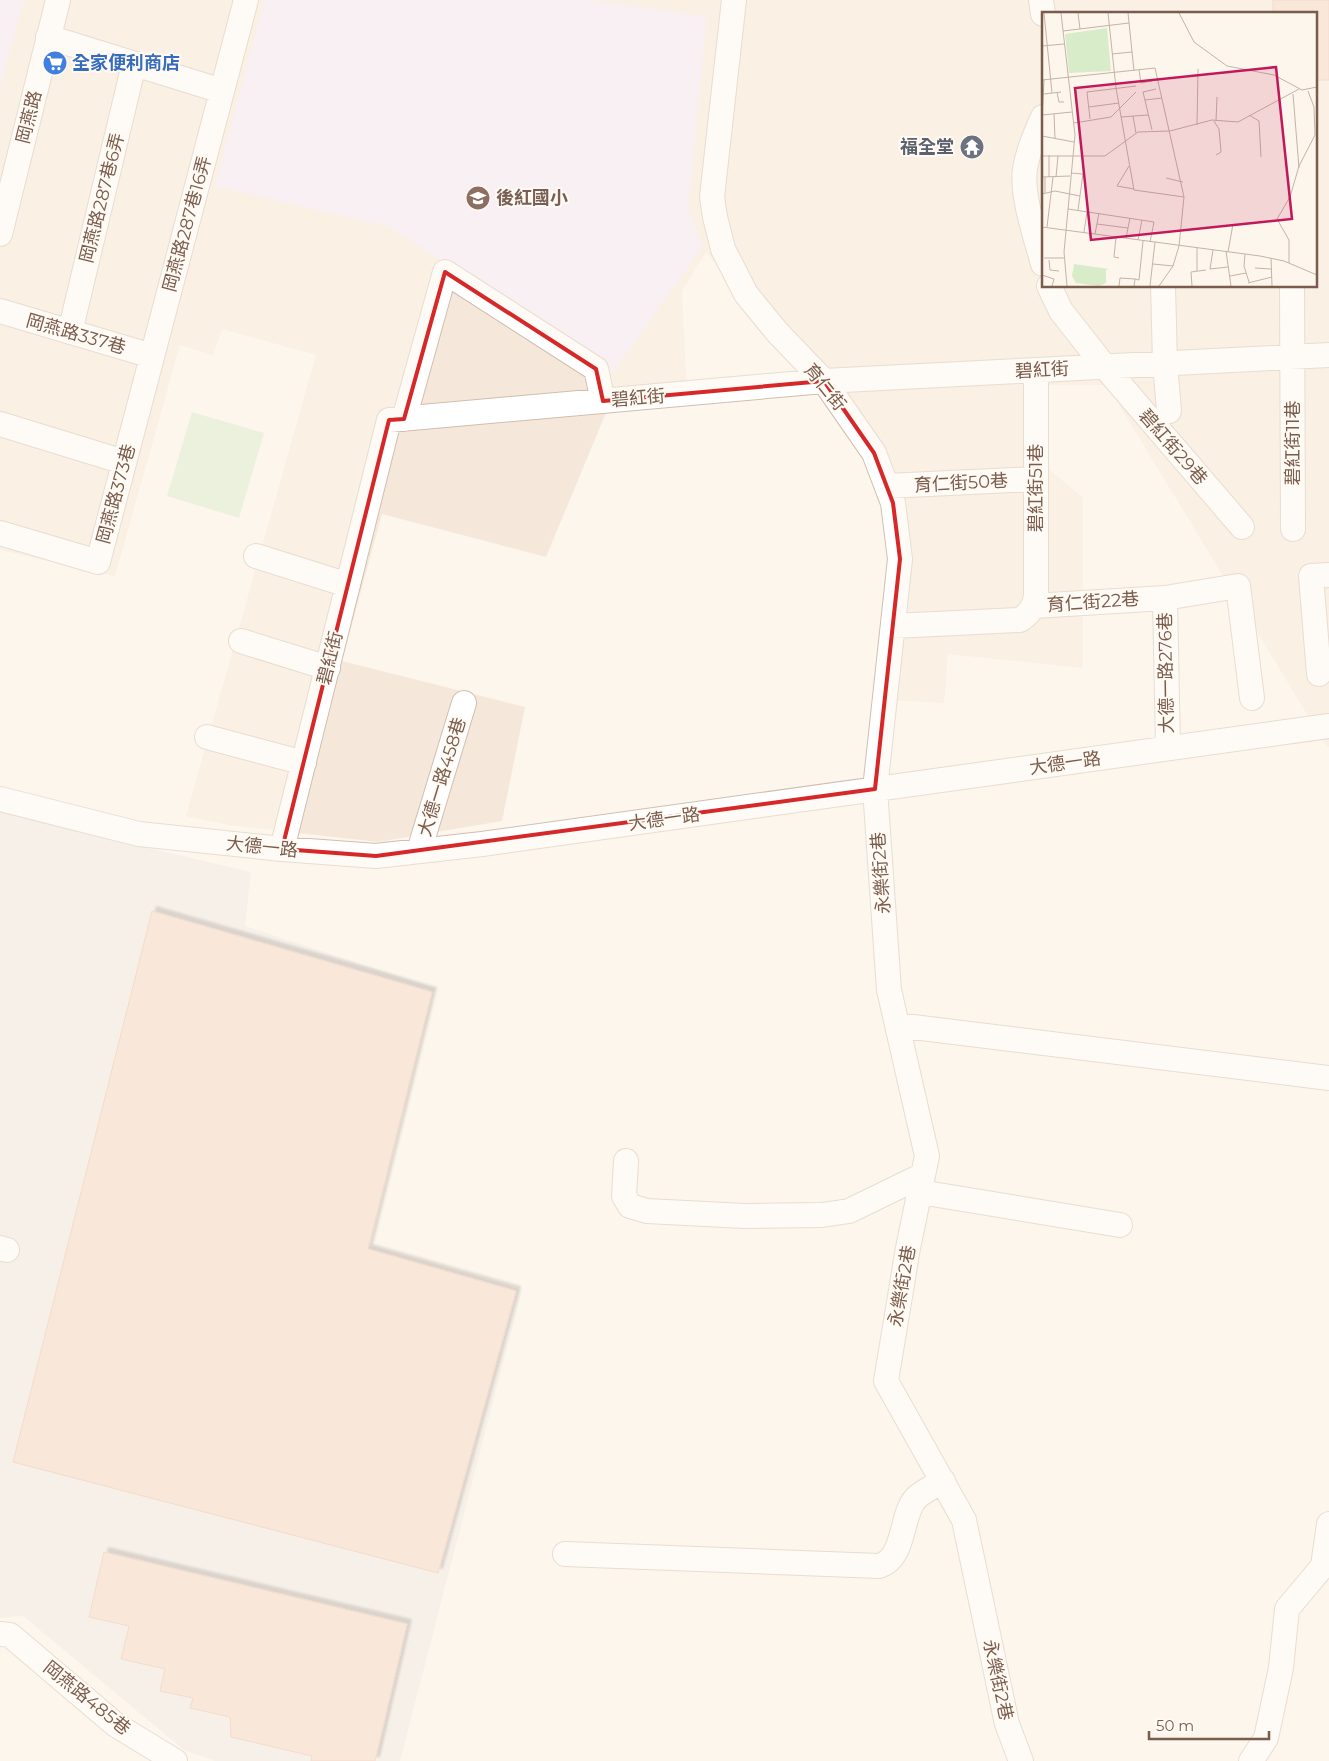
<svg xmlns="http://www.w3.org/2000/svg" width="1329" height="1761" viewBox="0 0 1329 1761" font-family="Montserrat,'Noto Sans TC',sans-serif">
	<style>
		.residential { fill: #f5e8da; fill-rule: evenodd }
		.industrial { fill: #efe9e4 }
		.education { fill: #f3e8fa }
		.green { fill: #d8ecc9 }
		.building { fill: #f3d5c3; stroke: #e6bba3; filter: url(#shadow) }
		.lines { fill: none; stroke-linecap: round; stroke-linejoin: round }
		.minor-casing { stroke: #d1beb0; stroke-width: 26 }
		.minor { stroke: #fff; stroke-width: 24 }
		.marked { fill: none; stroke: #d62828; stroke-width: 4; stroke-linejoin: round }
		.labels { text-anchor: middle; stroke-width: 4; stroke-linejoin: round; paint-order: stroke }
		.shop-label { font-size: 18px; font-weight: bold; fill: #366cbe; stroke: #fffaf3; text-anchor: start }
		.street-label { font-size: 18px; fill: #7a5c4d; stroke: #fffaf3 }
		.worship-label { font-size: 18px; font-weight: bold; fill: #5b616d; stroke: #fffaf3; text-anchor: end }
		.education-label { font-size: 18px; font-weight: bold; fill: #785e54; stroke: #fffaf3; text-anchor: start }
		.inset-road { fill: none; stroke: #c5b3a7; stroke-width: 1 }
		.view { fill: #c2185b; fill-opacity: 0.15; stroke: #c2185b; stroke-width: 2.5 }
		.inset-edge { fill: none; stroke: #7a5c4d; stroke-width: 2.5 }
	</style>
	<defs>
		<filter id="shadow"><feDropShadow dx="4.5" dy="-4.5" stdDeviation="1" flood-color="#0004"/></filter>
	</defs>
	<rect width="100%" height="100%" fill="#fdf6ec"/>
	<path class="residential" d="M0,0H1329V747H1327L1107,385H1042L1045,466L1083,498V668L948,654L944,703L889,700L904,551L852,432L706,252L682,291L687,398L608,408L546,557L382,514L342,661L525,707L502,821L378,842L228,825L186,816L316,355L222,329L213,355L180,345L115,576L0,550ZM1043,14H1315V286H1043Z"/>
	<path class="industrial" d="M0,813L251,872L245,926L435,988L368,1245L522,1290L400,1761H215L184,1750L23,1616L0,1618Z"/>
	<path class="education" d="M0,0H24L0,89Z
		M264,0H588L707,17L688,210L703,246L613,373L390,227L215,186Z"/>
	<path class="green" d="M192,412L264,433L239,518L167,496Z"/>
	<path class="building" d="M1273,0H1329V80H1315V14H1273Z
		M152,911L432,992L368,1249L516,1291L438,1573L13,1462Z
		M104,1552L407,1624L375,1761H311L312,1756L231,1737L230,1717L190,1708L193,1698L160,1691L165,1669L121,1659L129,1626L89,1617Z"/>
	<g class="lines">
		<defs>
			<path id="minor" d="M734,0L712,197L715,217L723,249L746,294L777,332L824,381L874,453L893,503L900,559L875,789L889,990L927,1156L908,1248L886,1381L964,1520L1007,1724L1021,1761
				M1041,0L1043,14
				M48,37L222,91
				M1043,117C1035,134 1028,150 1025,169C1021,195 1036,238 1043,264
				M0,234L58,0
				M1049,286L1061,311L1105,367L1242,527
				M1163,286L1165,363L1169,411
				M1292,286L1293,529
				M0,311L152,356
				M70,332L134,64
				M404,419L445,272L596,369L603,401
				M0,424L124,462
				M887,486L1036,479
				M0,533L98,562L246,0
				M256,556L348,585
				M1165,598L1168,748
				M1034,606L1165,598L1238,586L1252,698
				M893,626L1020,620C1030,613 1034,608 1036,595V370
				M241,641L328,668
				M1319,674L1311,576L1329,575
				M207,737L304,763
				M0,799L139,834L282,849L376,856L482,844L1329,726
				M282,849L389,420L824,381L1329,355
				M419,851L464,703
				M897,1025L1329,1078
				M626,1161L624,1196L630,1206L647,1211L744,1216L822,1215L849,1211L923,1175
				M920,1192L1120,1225
				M0,1248L7,1250
				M565,1554L879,1566C906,1558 900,1515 916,1498C923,1491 935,1486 943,1481
				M0,1634L10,1635L116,1725L175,1761
				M1251,1761L1266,1738L1281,1668L1287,1609L1323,1566L1329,1524"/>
		</defs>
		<use href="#minor" class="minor-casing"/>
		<use href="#minor" class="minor"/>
	</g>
	<path d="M0 0H1329V1761H0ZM445,272L596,369L603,401L824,381L874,453L893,503L900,559L875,789L376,856L282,849L389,420L404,419Z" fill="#fdf6ec" fill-opacity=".55" fill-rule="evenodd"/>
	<path class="marked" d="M445,272L596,369L603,401L824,381L874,453L893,503L900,559L875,789L376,856L282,849L389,420L404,419Z"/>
	<defs>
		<symbol id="supermarket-disc" viewBox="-11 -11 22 22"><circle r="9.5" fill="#3f7fe0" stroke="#fffaf3"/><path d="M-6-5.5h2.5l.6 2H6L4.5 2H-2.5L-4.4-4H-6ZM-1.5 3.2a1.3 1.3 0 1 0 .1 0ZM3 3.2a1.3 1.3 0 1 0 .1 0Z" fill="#fff"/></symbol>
		<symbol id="temple-disc" viewBox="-11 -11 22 22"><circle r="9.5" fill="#6b7280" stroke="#fffaf3"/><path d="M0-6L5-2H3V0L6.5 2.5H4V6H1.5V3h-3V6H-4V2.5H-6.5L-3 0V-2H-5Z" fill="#fff"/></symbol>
		<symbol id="school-disc" viewBox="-11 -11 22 22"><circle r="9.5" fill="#8d6e63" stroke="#fffaf3"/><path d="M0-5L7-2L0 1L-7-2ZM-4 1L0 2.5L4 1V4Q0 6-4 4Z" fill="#fff"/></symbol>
	</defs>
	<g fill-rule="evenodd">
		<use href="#supermarket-disc" x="41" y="49" width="28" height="28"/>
		<use href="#temple-disc" x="958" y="133" width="28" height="28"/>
		<use href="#school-disc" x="464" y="184" width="28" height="28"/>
	</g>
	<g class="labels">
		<g class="shop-label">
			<text x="72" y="69">全家便利商店</text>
		</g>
		<g class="street-label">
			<text transform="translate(29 117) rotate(-76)" y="6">岡燕路</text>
			<text transform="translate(102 198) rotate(-76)" y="6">岡燕路287巷6弄</text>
			<text transform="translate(187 224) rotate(-75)" y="6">岡燕路287巷16弄</text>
			<text transform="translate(76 334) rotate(16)" y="6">岡燕路337巷</text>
			<text transform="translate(1042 370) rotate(-3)" y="6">碧紅街</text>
			<text transform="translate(825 387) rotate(51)" y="6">育仁街</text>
			<text transform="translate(638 398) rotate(-5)" y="6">碧紅街</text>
			<text transform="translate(1293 443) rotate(-90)" y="6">碧紅街11巷</text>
			<text transform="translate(1173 447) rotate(49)" y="6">碧紅街29巷</text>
			<text transform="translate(961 483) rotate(-3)" y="6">育仁街50巷</text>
			<text transform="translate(1036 488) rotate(-90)" y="6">碧紅街51巷</text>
			<text transform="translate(116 494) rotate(-75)" y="6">岡燕路373巷</text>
			<text transform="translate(1093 602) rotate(-4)" y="6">育仁街22巷</text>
			<text transform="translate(330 658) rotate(-76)" y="6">碧紅街</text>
			<text transform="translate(1166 673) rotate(-91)" y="6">大德一路276巷</text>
			<text transform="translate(1065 763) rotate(-8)" y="6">大德一路</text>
			<text transform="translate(442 777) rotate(-73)" y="6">大德一路458巷</text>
			<text transform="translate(664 819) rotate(-8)" y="6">大德一路</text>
			<text transform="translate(262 847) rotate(6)" y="6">大德一路</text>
			<text transform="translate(881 873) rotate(-94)" y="6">永樂街2巷</text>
			<text transform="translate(902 1286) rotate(-80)" y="6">永樂街2巷</text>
			<text transform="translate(998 1680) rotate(78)" y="6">永樂街2巷</text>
			<text transform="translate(87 1698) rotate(39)" y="6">岡燕路485巷</text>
		</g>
		<g class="worship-label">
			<text x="954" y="153">福全堂</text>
		</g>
		<g class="education-label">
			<text x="496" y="204">後紅國小</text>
		</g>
	</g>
	<g transform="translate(1042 12)">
		<rect width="275" height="275" fill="#fdf6ec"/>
		<path d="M65,16L69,59L27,61L23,22ZM32,252L67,257L64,258V271L57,274L34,271L30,264Z" fill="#d8ecc9"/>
		<path class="inset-road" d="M2,1L10,81M19,1L33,123L22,240L25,274M36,1L38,17M66,1L74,76L92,178L142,185M86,1L92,59M137,1L152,30L185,54L232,63L260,78L275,75M21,19L87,11M0,34L22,32M70,42L90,40M97,58L99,71L110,69M0,68L113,56L142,185L137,234L131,254L117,274M15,80L17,90H22M2,82L19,80M251,82L257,156M103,88L120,86M47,95L77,91M12,102L13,126M0,103L30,100M207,103L217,109L219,145M91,104L94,121M79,105L106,103M48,107L45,80L94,74M0,109L2,68M172,109L177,117L179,140L174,143M174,109L175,85M32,111L69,105L94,80M155,113L156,57M110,118L101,80L114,77M0,124L32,130M0,144H63L96,120L128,119L170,108L196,110L257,77M87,154L75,174L92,177M29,161L41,162L36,198M0,165L28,164M3,165V181M7,165V143M14,165L16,144M124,166L141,170M0,182L13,179L38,184M26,197L112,210L108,230M55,212L86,216M0,215L218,244L242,249L275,263M5,215L11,165M42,220L45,200M53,222L57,201M74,225L72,245L77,246M84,226L88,206M96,228L100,208M171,238L168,257L186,255M184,239L189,274M186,240L191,212M203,242L202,254L207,270M2,246H22M229,246L230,274M7,248L8,258L17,259M247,251V228L235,207L248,185L257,154L273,123L272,95L266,79M111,252L131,254M213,256L229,257M155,259V236M0,263L12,267L10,274M188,264L204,261M206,271L230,265M77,274L78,266L93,267M92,274L93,267L97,268L101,229M108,274L113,230M150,274L149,260L164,258"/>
		<path class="view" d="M234,55L250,207L49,228L33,76Z"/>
		<rect width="275" height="275" class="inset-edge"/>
	</g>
	<path d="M1149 1731v8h120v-8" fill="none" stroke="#7a5c4d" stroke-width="2.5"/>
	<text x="1156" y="1731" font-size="15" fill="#7a5c4d" stroke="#fffaf3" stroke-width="4" paint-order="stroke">50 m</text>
</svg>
